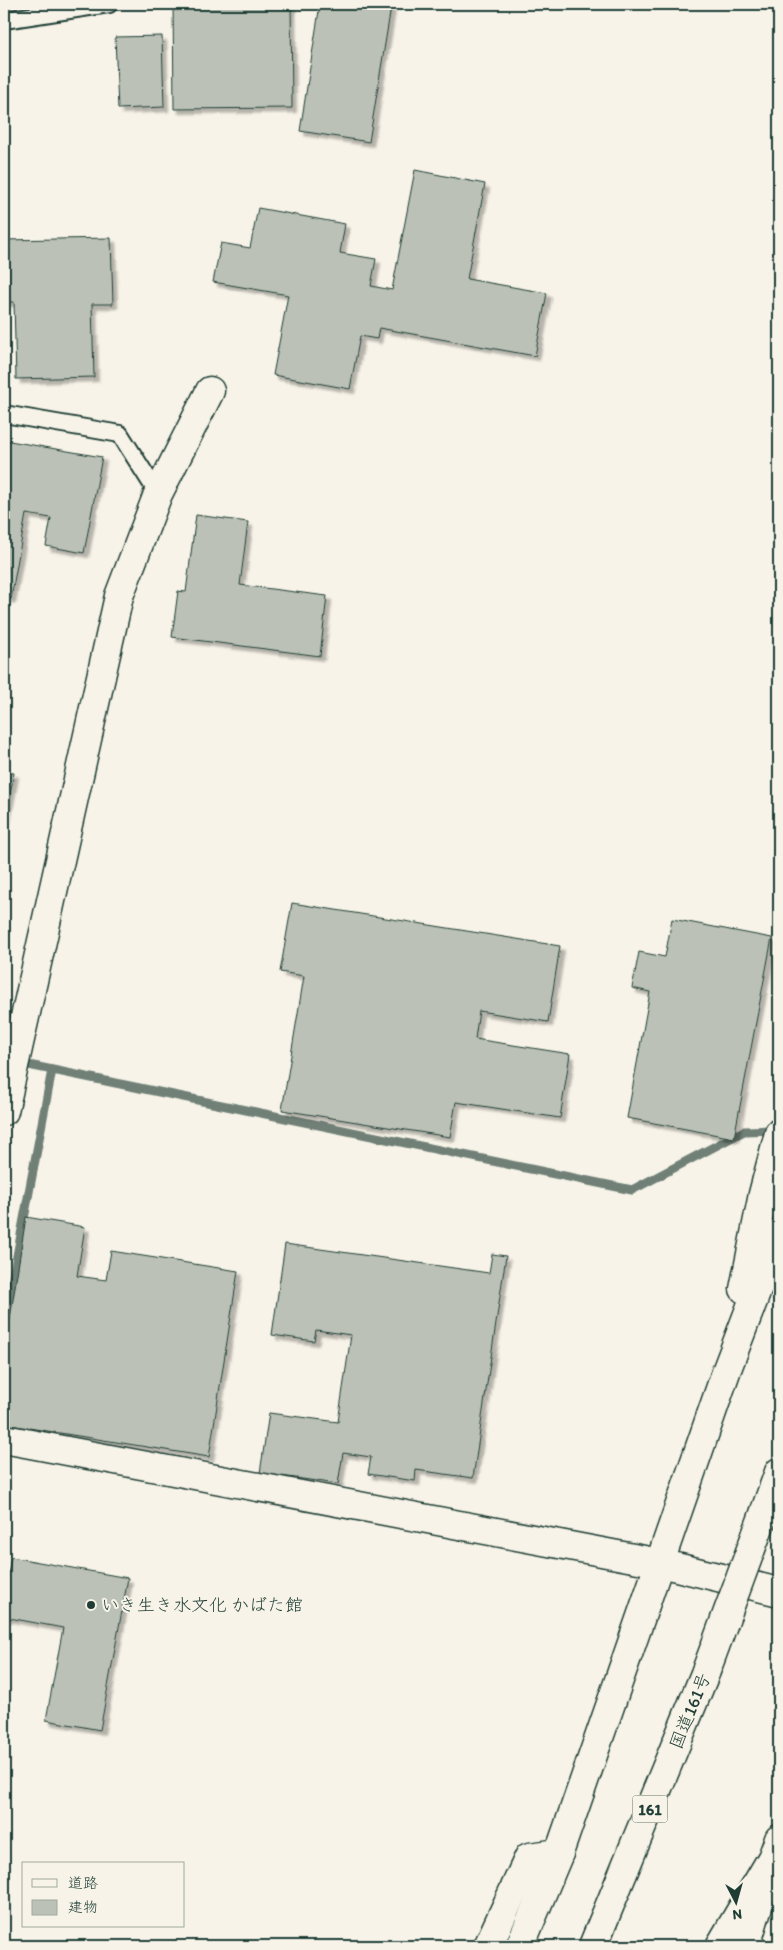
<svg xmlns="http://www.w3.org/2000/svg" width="783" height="1950" viewBox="0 0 783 1950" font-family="Itim,'Klee One',sans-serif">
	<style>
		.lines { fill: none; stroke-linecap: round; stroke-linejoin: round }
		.stream { stroke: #6f8077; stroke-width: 9 }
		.building { fill: #bbc1b6; stroke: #1f3d34; filter: url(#shadow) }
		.lane-casing { stroke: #1f3d34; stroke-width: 20 }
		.street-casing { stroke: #1f3d34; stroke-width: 31 }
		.secondary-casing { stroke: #1f3d34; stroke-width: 31 }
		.highway-casing { stroke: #1f3d34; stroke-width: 31 }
		.lane { stroke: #f7f3e8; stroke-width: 16 }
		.street { stroke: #f7f3e8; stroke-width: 28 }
		.secondary { stroke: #f7f3e8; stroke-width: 28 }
		.highway { stroke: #f7f3e8; stroke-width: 28 }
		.highway-bridge-casing { stroke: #1f3d34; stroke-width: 31; stroke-linecap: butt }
		.highway-bridge { stroke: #f7f3e8; stroke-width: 28 }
		.poi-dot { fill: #1f3d34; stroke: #f7f3e8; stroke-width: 2 }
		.labels { text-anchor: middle; stroke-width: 4; stroke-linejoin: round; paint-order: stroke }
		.shield { fill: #f7f3e8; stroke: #60746a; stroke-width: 1 }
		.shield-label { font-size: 16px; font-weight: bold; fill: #1f3d34 }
		.poi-label { font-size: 18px; fill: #1f3d34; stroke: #f7f3e8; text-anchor: start }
		.street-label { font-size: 18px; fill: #1f3d34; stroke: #f7f3e8 }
	</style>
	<defs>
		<filter id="shadow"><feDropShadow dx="4.5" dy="4.5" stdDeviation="1" flood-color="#0004"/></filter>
	</defs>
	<rect width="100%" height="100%" fill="#f7f3e8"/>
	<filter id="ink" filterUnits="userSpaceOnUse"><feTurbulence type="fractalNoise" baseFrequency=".02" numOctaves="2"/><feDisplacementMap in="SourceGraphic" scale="10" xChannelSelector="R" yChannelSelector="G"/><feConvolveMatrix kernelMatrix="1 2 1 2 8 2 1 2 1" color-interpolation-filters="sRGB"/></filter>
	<g filter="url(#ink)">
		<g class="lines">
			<path class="stream" d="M19,1063L632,1190L744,1131L775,1130
				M4,1325L52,1070"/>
		</g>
		<path class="building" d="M173,4H291L292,108L174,109Z
			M320,4H371L391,7L369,142L300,131Z
			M162,36L164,107L118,109L115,37Z
			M415,170L485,184L467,279L547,293L535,356L379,328L377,339L360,336L350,389L273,375L288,295L213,282L221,243L250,248L258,208L345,224L340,253L376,259L371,286L392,290Z
			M111,238L113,304H92L94,377L16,379L14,302H4V240Z
			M4,440L102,457L84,553L46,546L51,518L26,514L11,599L4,597Z
			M196,515L248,522L240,585L327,596L320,656L172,637L178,591L186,592Z
			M4,772L14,773L4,827Z
			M292,903L560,946L548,1022L479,1011L475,1039L570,1054L560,1118L456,1102L450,1137L282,1110L304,976L280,972Z
			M672,919L772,938L734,1138L627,1118L650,992L632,988L639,952L665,957Z
			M26,1217L85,1227L77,1276L106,1280L111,1251L238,1271L209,1457L4,1424V1357Z
			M285,1244L489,1273L492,1254L506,1256L473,1478L416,1470L415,1481L368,1474L371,1457L343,1453L338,1484L260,1473L269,1413L338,1422L351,1335L316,1330L314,1341L272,1335Z
			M11,1557L128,1578L100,1730L46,1720L63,1628L4,1617V1599Z"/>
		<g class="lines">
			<defs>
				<path id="lane" d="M4,20L109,4
					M4,414L120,434L158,494"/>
				<path id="street" d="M4,1111L119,596L158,494L210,391
					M488,1946L529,1857L559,1853
					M746,1946L767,1876"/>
				<path id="secondary" d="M4,1439L660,1563L779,1592"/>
				<path id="highway" d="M744,1289L763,1194L779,1133
					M765,1511L779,1472
					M520,1946L559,1853L727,1369L779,1233
					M593,1946L706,1671
					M720,1946L772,1858L779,1839"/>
			</defs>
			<use href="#lane" class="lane-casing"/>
			<use href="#street" class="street-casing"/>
			<use href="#secondary" class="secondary-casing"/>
			<use href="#highway" class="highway-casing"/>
			<use href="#lane" class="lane"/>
			<use href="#street" class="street"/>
			<use href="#secondary" class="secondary"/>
			<use href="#highway" class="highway"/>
			<defs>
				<path id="highway-bridge" d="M706,1671L765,1511"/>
			</defs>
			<use href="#highway-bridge" class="highway-bridge-casing"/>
			<use href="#highway-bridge" class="highway-bridge"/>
		</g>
	</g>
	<circle class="poi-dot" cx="91" cy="1605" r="5"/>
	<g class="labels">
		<rect class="shield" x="632.5" y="1795.5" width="35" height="27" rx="4"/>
		<g class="shield-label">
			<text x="650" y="1815">161</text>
		</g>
		<g class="poi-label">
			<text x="101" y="1611">いき生き水文化 かばた館</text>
		</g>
		<g class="street-label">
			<text transform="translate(690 1711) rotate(-68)" y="6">国道161号</text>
		</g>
	</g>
	<rect width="783" height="1950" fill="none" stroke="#f7f3e8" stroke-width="20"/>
	<rect x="10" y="10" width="763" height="1930" fill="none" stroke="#1f3d34" stroke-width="2" filter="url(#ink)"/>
	<rect x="22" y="1862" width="162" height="65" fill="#f7f3e8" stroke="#a1aaa0"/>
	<rect x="32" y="1879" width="25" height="8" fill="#f7f3e8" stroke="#a1aaa0"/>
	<text x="68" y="1888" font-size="15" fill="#1f3d34">道路</text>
	<rect x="32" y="1900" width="25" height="15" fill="#bbc1b6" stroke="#a1aaa0"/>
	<text x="68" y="1912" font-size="15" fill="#1f3d34">建物</text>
	<g transform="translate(736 1902) rotate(174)" stroke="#f7f3e8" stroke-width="4" paint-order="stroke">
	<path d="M0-4L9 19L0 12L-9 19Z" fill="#1f3d34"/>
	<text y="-8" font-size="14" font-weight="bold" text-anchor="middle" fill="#1f3d34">N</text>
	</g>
</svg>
